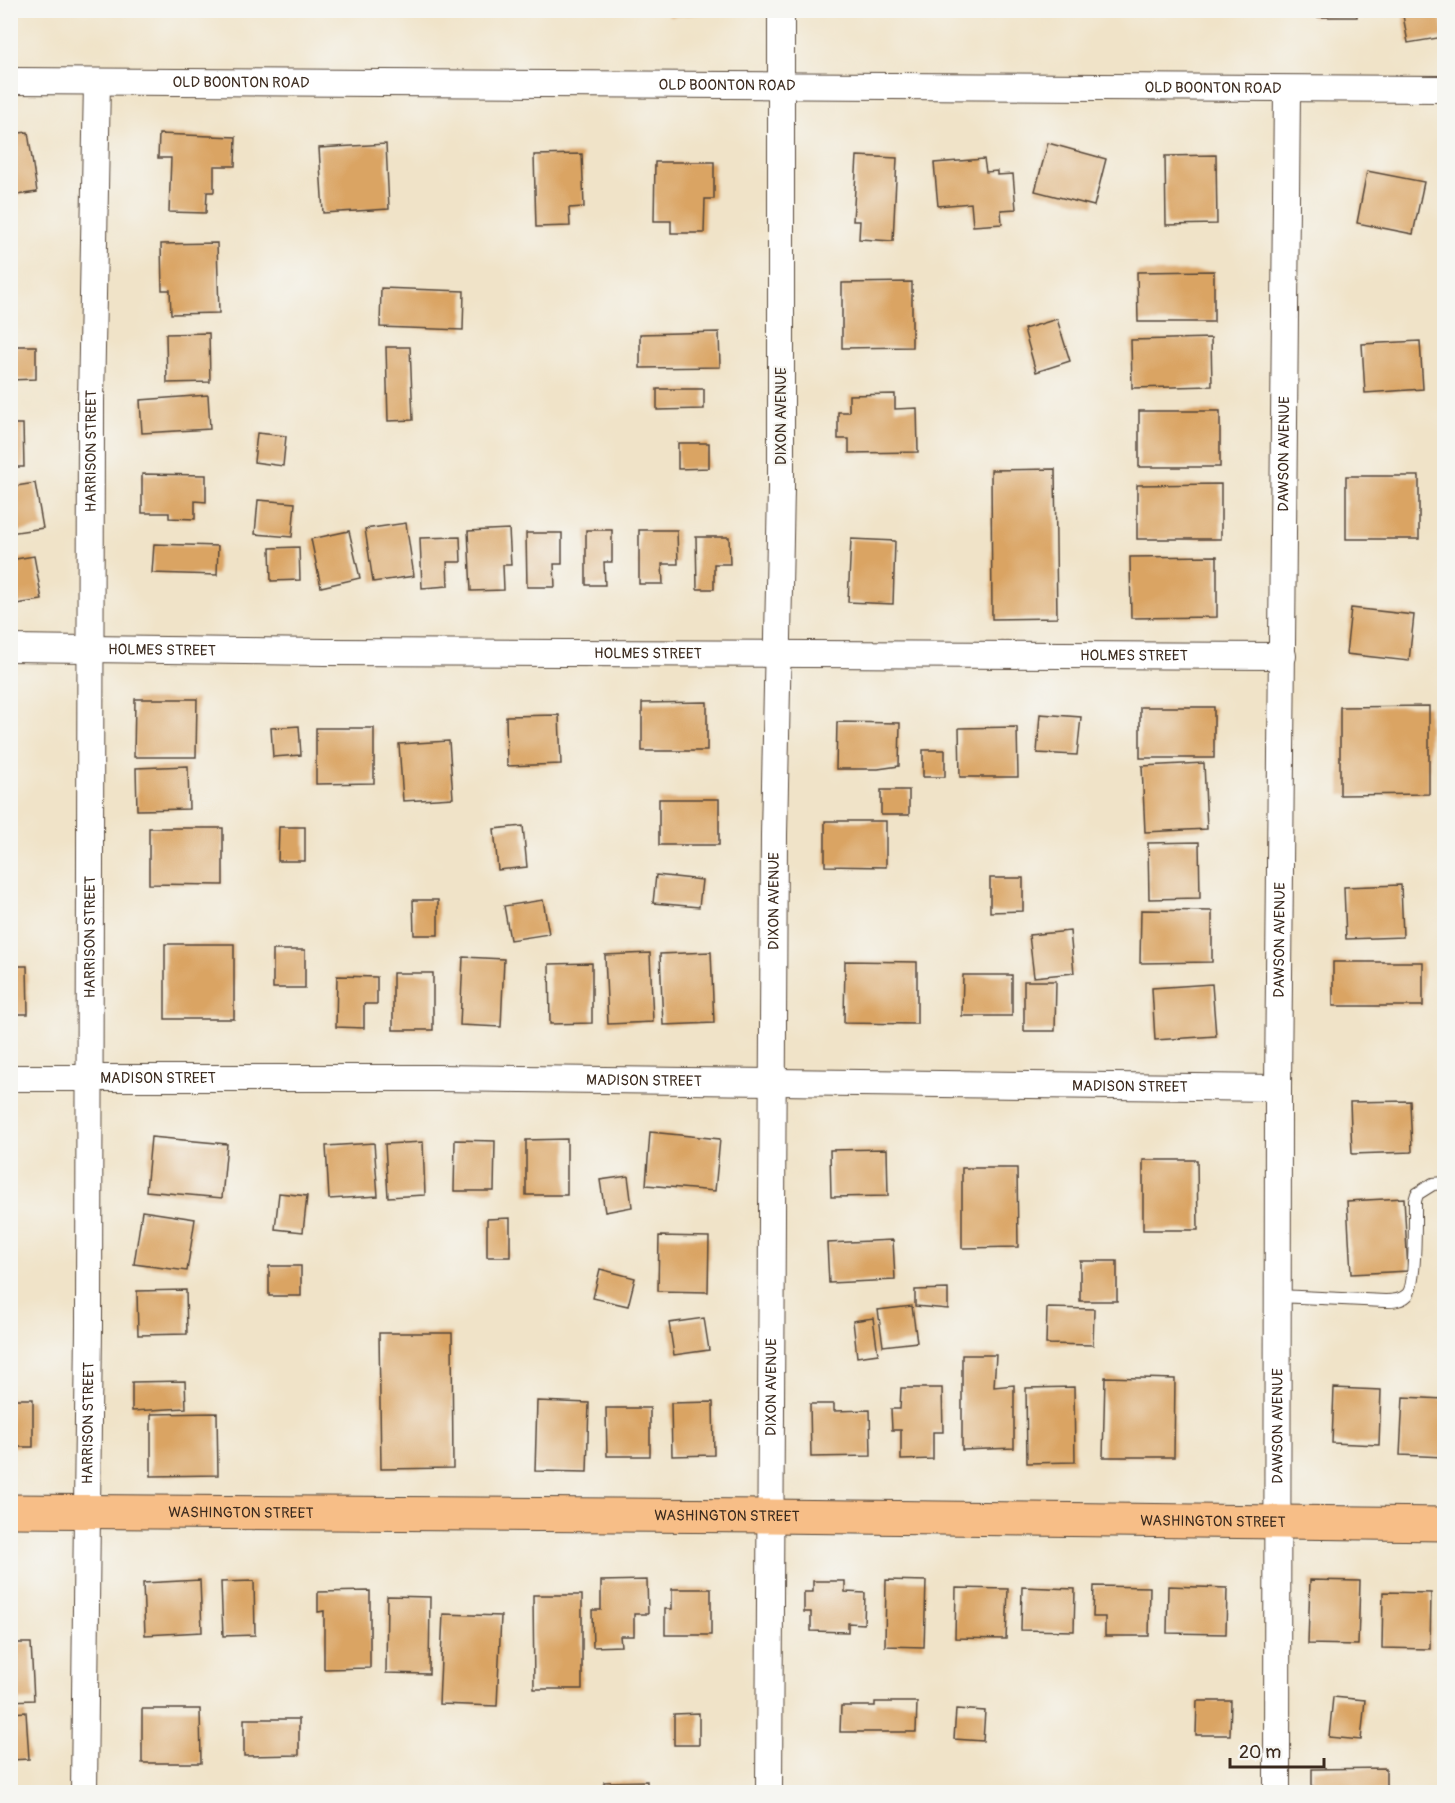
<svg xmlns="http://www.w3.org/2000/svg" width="1455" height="1803" viewBox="0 0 1455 1803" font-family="Pangolin,sans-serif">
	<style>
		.building { fill: #daa463 }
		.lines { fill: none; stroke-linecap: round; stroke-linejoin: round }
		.lane-casing { stroke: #564638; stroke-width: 14 }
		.street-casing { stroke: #564638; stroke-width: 28 }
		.primary-casing { stroke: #564638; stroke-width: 35 }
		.lane { stroke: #fff; stroke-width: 12 }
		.street { stroke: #fff; stroke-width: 26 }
		.primary { stroke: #f7be87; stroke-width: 33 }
		.labels { text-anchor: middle; stroke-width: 4.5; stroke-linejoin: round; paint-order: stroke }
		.street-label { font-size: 15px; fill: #3b2a1e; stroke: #f6f6f2 }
	</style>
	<rect width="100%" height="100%" fill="#f6f6f2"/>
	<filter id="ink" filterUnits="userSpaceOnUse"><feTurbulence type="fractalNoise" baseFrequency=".0167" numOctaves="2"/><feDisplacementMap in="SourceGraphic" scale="12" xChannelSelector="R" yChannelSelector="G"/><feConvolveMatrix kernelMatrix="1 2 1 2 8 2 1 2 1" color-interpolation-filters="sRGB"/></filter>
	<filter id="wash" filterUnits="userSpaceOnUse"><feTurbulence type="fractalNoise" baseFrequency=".008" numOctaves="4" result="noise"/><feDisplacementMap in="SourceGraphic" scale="24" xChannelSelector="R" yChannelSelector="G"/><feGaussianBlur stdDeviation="1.35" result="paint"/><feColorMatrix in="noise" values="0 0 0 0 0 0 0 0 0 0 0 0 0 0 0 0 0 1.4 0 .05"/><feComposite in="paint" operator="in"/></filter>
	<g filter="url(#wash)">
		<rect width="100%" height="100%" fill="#f0e3c8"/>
		<g id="blocks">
			<path class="building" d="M668,10H712L713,12L669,17Z
				M1311,10H1357V17H1311Z
				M1402,10H1440L1444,37L1408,43Z
				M28,132L37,192L10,196V134Z
				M159,134L236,137L235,166H214V192H207L206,213L169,212L171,158H158Z
				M1048,143L1106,159L1094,206L1035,191Z
				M386,144L389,209L323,213L319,148Z
				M582,154L584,207L569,208L570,226L536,227L534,155Z
				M1216,155L1217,224L1166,225L1165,156Z
				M857,156L897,158L893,241L859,239L860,221H853Z
				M984,159L986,172L997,171V175L1013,174L1016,209L1001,210L1002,224L973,226L971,203L938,206L934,163Z
				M655,162H714V199H705L704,233H671V221H654Z
				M1367,171L1424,182L1413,234L1357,223Z
				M217,243L219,313L171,314L170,290H162L161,244Z
				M1214,271V322H1138L1137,272Z
				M912,282V347L842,348V283Z
				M381,288L464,291L463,330L380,327Z
				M1057,319L1070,361L1036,372L1024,329Z
				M719,332L720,367L640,368V334Z
				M209,333L210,382L167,383L166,334Z
				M1211,338L1212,386L1132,388L1131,340Z
				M1420,341L1423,389L1365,393L1362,344Z
				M10,346H36V379L10,380Z
				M386,347H410L413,420L388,421Z
				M657,389H704V409L657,410Z
				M895,394V409L917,408L918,452L849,453V439H838V412H849V395Z
				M208,395L210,429L142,433L140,400Z
				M1139,411H1220V467H1139Z
				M10,424H23L24,467H10Z
				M257,433L286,436L283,466L254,462Z
				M678,443H709V468L678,469Z
				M1055,469L1057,618L992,619L991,470Z
				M142,474L206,475V502L195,501V519L169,518V513H142Z
				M1346,476H1419V539H1346Z
				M35,483L43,528L10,533V487Z
				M1221,484V539H1137V485Z
				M258,500L295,503L292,537L255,534Z
				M406,523L414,576L373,582L365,529Z
				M509,529L511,565H503L504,590L471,591L468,531Z
				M586,530H612V562H604L605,585H586Z
				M639,530H677L678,564H662L663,584H639Z
				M349,531L360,578L321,587L311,539Z
				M526,533H562V564H554L555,587H527Z
				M460,537L461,562H447L448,586L422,588L420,538Z
				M696,537H729L730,564H714V589H697Z
				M851,539L895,541L893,604L848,602Z
				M154,544L218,546L217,575L152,573Z
				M299,547L300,580L271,581L270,548Z
				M34,556L42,600L10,605V560Z
				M1217,556V617L1131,618L1130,557Z
				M1351,608L1414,615L1409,661L1346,654Z
				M135,699H197L196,757H134Z
				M707,702V751H642V703Z
				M1429,706V794L1340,795V707Z
				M1140,707H1214V758H1140Z
				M1040,714L1081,717L1077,755L1037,753Z
				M559,715L561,764L507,766L506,716Z
				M837,722L900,723L899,766L878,769H836Z
				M299,726L301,755L273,757L271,728Z
				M1017,727L1018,777H960L959,728Z
				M316,728H374V783L316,784Z
				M449,741L453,798L403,801L399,744Z
				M923,750H945V777H923Z
				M1204,763L1207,829L1145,832L1142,766Z
				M188,766L189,809L137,810L136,768Z
				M881,790H909V815H881Z
				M659,799H719V845H659Z
				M825,821H886V867L825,866Z
				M523,826L527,867L498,870L494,829Z
				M279,827H305V861H278Z
				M149,828H223V885L149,884Z
				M1199,842L1200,898L1149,899L1148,843Z
				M656,875L702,880L699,907L653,903Z
				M990,878H1023V911L990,912Z
				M1401,885L1403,937L1346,939L1344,887Z
				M413,900H438V935H414Z
				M543,900L549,934L510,940L504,906Z
				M1141,910L1212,911V962L1140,963Z
				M1070,931L1074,973L1034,977L1029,935Z
				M165,944H234V1019H165Z
				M273,950H305V988H273Z
				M711,952L714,1023L663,1025L660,954Z
				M650,953L653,1022L608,1024L605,955Z
				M463,957L504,959L501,1027L460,1025Z
				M845,961L917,962V1024L844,1023Z
				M1333,962H1423V1006H1333Z
				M592,963V1023L550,1024L549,964Z
				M10,966H27L28,1014H10Z
				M393,973H433V1030H393Z
				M963,975H1012V1016H962Z
				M337,976L377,977V1004H364V1028L336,1027Z
				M1024,981H1056L1055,1031H1024Z
				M1212,984L1216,1036L1155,1040L1152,988Z
				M1410,1101L1412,1152L1352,1154L1350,1102Z
				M650,1132L720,1139L715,1191L646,1185Z
				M151,1137L227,1144L222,1198L146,1191Z
				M567,1139V1195H526V1140Z
				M455,1140L495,1141L494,1191H454Z
				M423,1142L425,1195L388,1197L385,1144Z
				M374,1143L378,1196L329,1199L326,1146Z
				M887,1149L888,1196L831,1197L830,1150Z
				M1143,1160H1197L1198,1230H1143Z
				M962,1168H1017L1018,1247L962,1248Z
				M628,1176L632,1207L605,1212L600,1180Z
				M279,1193L307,1196L303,1232L275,1229Z
				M1404,1198L1408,1271L1351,1274L1347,1201Z
				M142,1211L195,1219L187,1271L134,1264Z
				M510,1218V1257H487V1219Z
				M659,1236L709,1237L708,1292L658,1291Z
				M893,1240L895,1280L829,1283L827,1243Z
				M1080,1261H1117V1301H1080Z
				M269,1266H301V1296H269Z
				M600,1269L635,1278L628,1306L593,1298Z
				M948,1289V1309L915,1306V1290Z
				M186,1290L187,1334L138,1335L137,1291Z
				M912,1306L917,1342L883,1346L878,1310Z
				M1047,1308L1094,1309L1093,1345L1046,1344Z
				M704,1318L709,1350L674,1355L669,1323Z
				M873,1318L878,1354L857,1357L853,1321Z
				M379,1333H452L453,1468L381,1469Z
				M962,1355H996L994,1387L1014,1385V1448L962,1450Z
				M1105,1377L1175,1379L1174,1457H1103Z
				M185,1381L186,1408L132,1411V1382Z
				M1074,1387L1075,1462L1027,1463L1026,1388Z
				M901,1388H942L943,1432H933V1459L901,1460V1430H892L891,1409H900Z
				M1334,1388L1381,1390L1379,1445L1332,1443Z
				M1403,1397L1444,1399V1457L1400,1455Z
				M10,1399H33V1447H10Z
				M537,1401L589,1403L587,1472L535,1471Z
				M713,1402L714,1455L672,1456L671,1403Z
				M810,1404H834V1411L870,1410L871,1456L811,1457Z
				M606,1408H650V1456H607Z
				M217,1413L218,1475L151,1476V1414Z
				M200,1580L202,1632L145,1635L143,1583Z
				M647,1580L648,1614H634V1636H620L621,1646L593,1647L592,1610H601V1581Z
				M886,1580L926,1581L924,1647L885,1646Z
				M1310,1580L1360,1581L1358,1645L1308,1644Z
				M254,1581L255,1635L223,1636L221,1582Z
				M813,1581H845V1592L865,1593L864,1624L848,1623V1632L811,1631V1612H804V1592H813Z
				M1094,1586L1150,1587L1149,1636H1105V1617H1093Z
				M1168,1586L1227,1588L1226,1634L1167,1633Z
				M1022,1587L1075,1589L1074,1631L1021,1630Z
				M956,1588L1008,1589L1006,1639L955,1638Z
				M672,1589H711V1635H665V1609H672Z
				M370,1591V1668L324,1669V1611L318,1612V1592Z
				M1383,1592L1431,1593L1430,1649L1382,1648Z
				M533,1595H582V1689H534Z
				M387,1596L430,1597L429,1674L386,1673Z
				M443,1614L501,1616L497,1706L439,1704Z
				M10,1643H31L34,1700L10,1701Z
				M1333,1697L1365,1700L1361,1740L1329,1737Z
				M1197,1701H1231L1230,1735H1196Z
				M875,1702H917L916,1732H840L841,1706H875Z
				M142,1709H200L201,1763H142Z
				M956,1709L985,1711L983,1741L954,1739Z
				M26,1712L29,1759L10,1760V1713Z
				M699,1713V1745H674V1714Z
				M244,1719H299V1755L244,1756Z
				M1386,1768V1792H1312V1769Z
				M647,1781V1792H604V1782Z"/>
		</g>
	</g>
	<g filter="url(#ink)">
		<use href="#blocks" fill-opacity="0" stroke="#564638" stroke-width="1.5"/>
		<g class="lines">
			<defs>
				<path id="lane" d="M1278,1296L1385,1301C1392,1301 1401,1301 1407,1295C1416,1287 1415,1217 1415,1201L1417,1194L1433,1184L1444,1183"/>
				<g id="street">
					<path id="s1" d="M10,81L1444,89"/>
					<path id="s2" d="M10,648L326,652L1283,656"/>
					<path id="s3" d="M10,1078H437L1278,1088"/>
					<path id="s4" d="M84,1792L89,1325L91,402L97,82"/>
					<path id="s5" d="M769,1792L774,835L781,488V10"/>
					<path id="s6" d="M1277,1792L1278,1088L1287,89"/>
				</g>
				<g id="primary">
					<path id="s7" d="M10,1511L770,1516L1444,1524"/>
				</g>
			</defs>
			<use href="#lane" class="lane-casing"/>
			<use href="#street" class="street-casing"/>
			<use href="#primary" class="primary-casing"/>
			<use href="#lane" class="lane"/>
			<use href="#street" class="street"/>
			<use href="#primary" class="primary"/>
		</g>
	</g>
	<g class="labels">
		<g class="street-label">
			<text dy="5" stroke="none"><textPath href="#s1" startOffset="231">OLD BOONTON ROAD</textPath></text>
			<text dy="5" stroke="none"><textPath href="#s1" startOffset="717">OLD BOONTON ROAD</textPath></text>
			<text dy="5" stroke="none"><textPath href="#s1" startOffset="1203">OLD BOONTON ROAD</textPath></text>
			<text transform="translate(781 416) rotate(-90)" y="5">DIXON AVENUE</text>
			<text dy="5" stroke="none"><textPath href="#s4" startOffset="1341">HARRISON STREET</textPath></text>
			<text dy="5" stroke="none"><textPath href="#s6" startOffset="1338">DAWSON AVENUE</textPath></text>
			<text dy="5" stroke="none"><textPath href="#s2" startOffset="152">HOLMES STREET</textPath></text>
			<text dy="5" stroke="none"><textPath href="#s2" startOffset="638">HOLMES STREET</textPath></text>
			<text dy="5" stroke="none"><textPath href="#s2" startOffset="1124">HOLMES STREET</textPath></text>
			<text dy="5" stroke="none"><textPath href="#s5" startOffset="891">DIXON AVENUE</textPath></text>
			<text dy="5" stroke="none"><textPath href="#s4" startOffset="855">HARRISON STREET</textPath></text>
			<text dy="5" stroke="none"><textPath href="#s6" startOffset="852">DAWSON AVENUE</textPath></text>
			<text dy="5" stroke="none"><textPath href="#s3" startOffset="148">MADISON STREET</textPath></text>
			<text dy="5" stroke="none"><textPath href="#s3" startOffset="634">MADISON STREET</textPath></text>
			<text dy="5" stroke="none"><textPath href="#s3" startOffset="1120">MADISON STREET</textPath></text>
			<text dy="5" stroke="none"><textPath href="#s5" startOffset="405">DIXON AVENUE</textPath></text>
			<text dy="5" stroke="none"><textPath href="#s4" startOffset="369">HARRISON STREET</textPath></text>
			<text dy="5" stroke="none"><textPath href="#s6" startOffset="366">DAWSON AVENUE</textPath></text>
			<text dy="5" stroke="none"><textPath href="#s7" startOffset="231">WASHINGTON STREET</textPath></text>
			<text dy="5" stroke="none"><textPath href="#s7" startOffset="717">WASHINGTON STREET</textPath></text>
			<text dy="5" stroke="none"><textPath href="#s7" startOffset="1203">WASHINGTON STREET</textPath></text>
		</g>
	</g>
	<rect width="1455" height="1803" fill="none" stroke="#f6f6f2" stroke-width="36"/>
	<path d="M1230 1758v9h94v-9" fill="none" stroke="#3b2a1e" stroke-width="3"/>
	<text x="1239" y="1758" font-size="18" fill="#3b2a1e" stroke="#f6f6f2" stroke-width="4.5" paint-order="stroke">20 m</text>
</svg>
